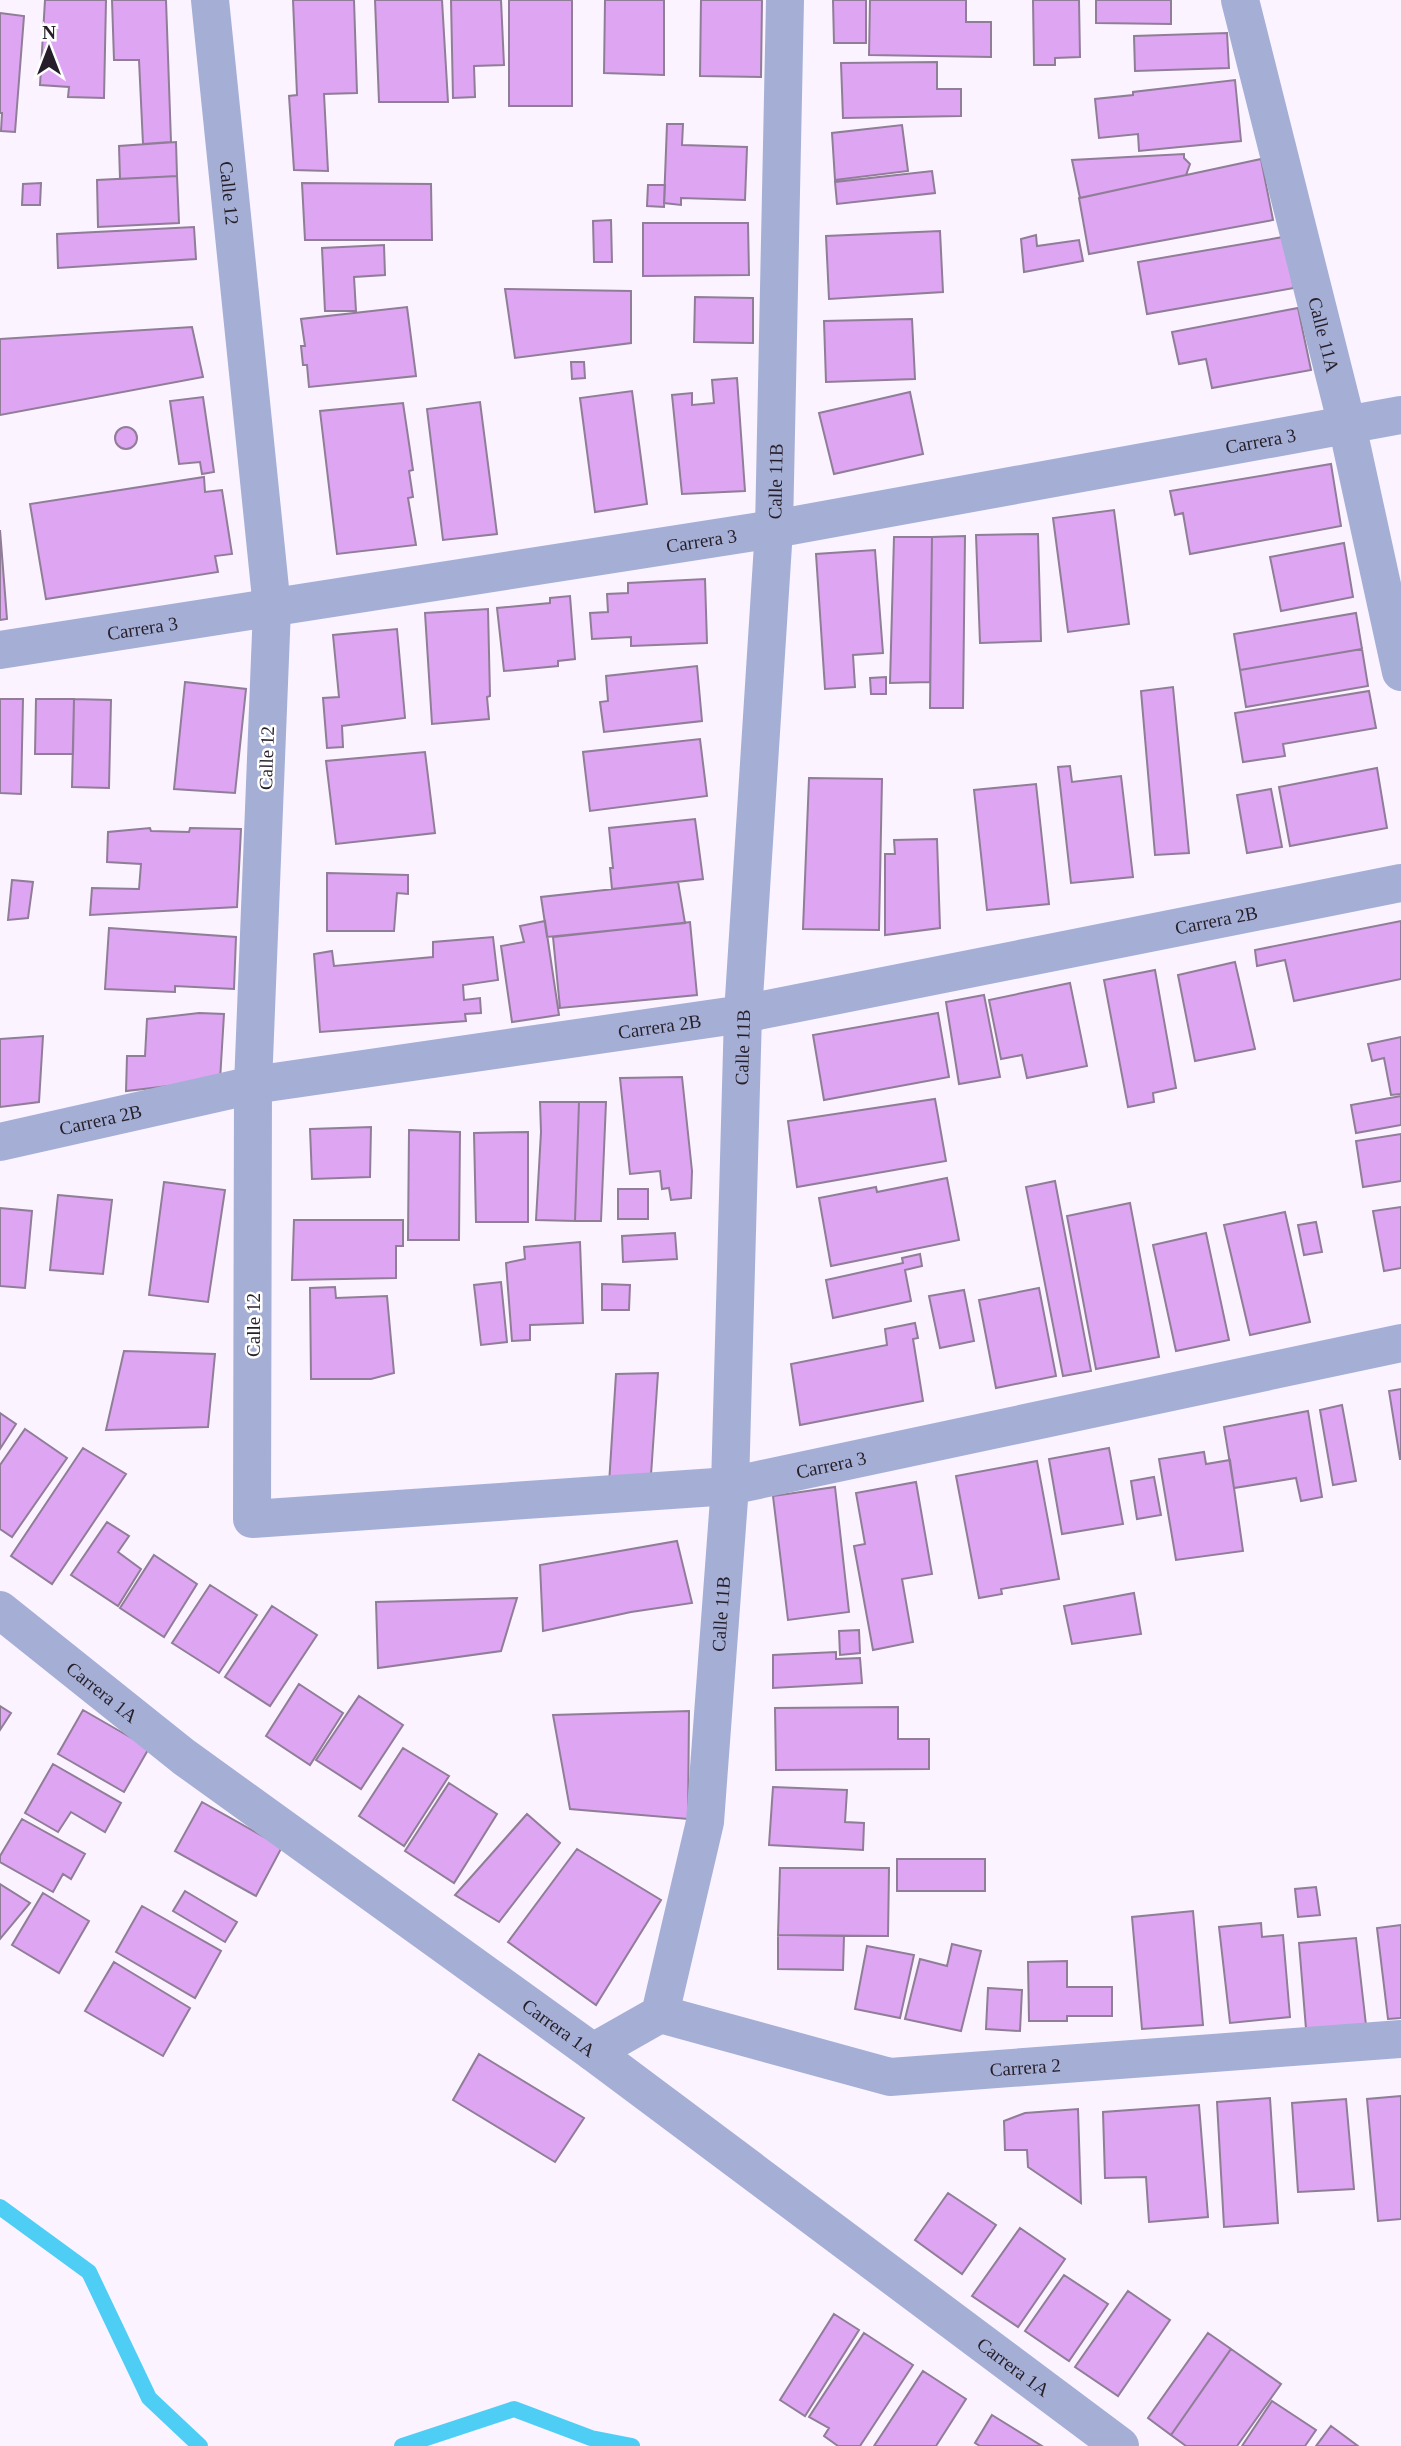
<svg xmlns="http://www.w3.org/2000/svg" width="1401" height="2446" viewBox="0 0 1401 2446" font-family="Georgia,serif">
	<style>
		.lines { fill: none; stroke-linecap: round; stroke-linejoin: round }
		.stream { stroke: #4ecef5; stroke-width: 16 }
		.building { fill: #dea5f3; stroke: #907d97; stroke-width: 2 }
		.street { stroke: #a5afd5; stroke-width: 38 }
		.labels { text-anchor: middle; stroke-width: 5; stroke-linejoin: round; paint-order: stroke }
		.street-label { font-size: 19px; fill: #261e29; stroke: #fff }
	</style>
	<rect width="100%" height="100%" fill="#fbf3ff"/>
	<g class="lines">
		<path class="stream" d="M0,2207L89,2272L149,2398L200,2446
			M402,2446L514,2409L591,2438L632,2446"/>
	</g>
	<path class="building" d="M45,0H106L104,98L68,97L69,87L40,85Z
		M112,0H166L171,142L143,144L139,60H114Z
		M293,0H354L357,93L324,94L328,171L294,170L289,96L297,95Z
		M375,0H442L448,102H379Z
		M451,0H501L504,65L474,66L475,97L453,98Z
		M509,0H572V106H509Z
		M605,0H664V75L604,73Z
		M701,0H762L761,77L700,76Z
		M833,0H866V43H834Z
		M870,0H966V22H991V57L869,55Z
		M1033,0H1079L1080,57L1055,58V65H1034Z
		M1096,0H1171V24L1096,23Z
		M0,13L24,16L15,132L1,131L2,113H0Z
		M1227,33L1229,68L1135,71L1134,36Z
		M937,62V89H961V116L843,118L841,63Z
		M1235,80L1241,141L1139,151L1138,134L1099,138L1095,99L1133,95V92Z
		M667,124H683L682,145L747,147L745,200L681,198V205L664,203Z
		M902,125L908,171L835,180L832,133Z
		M176,142L177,176L120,179L119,146Z
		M1184,154V158L1190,164L1186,175L1080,198L1072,160Z
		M1261,159L1273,220L1089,254L1079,198Z
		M932,171L935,193L837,204L835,182Z
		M177,176L179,223L98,227L97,180Z
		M41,183L40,205H22L23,184Z
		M302,183L431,184L432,240H305Z
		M648,185H665L664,207L647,206Z
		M611,220L612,262H594L593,221Z
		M643,223H748L749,275L643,276Z
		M194,227L196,259L58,268L57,234Z
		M940,231L943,292L829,299L826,236Z
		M1036,235L1037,246L1079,240L1083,261L1024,272L1021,239Z
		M1283,237L1294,288L1147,314L1138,262Z
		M384,245L385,275L354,277L356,311H325L322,248Z
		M505,289L631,291V343L515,358Z
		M695,297L753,298V343L694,342Z
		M407,307L416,376L309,387L307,365H303L301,346H305L301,319Z
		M1298,308L1311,370L1212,388L1206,359L1179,364L1172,332Z
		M912,319L915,379L826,382L824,321Z
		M192,327L203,377L0,415V339Z
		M571,362H584L585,378L572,379Z
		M737,378L745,491L682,494L672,395L692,393V405L714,403L712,380Z
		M632,391L647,504L595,512L580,398Z
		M910,392L923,454L834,474L819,413Z
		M203,397L214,472L202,474L200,462L179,464L170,401Z
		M480,402L497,534L443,540L427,409Z
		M403,403L413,470L409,471L413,497L408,498L416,545L337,554L320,411Z
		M115 438a11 11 0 1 1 22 0a11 11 0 1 1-22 0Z
		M1331,464L1341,526L1190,554L1183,513L1175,515L1170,491Z
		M204,477L205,492L222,490L232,554L215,556L218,572L46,599L30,504Z
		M1114,510L1129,624L1068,632L1053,518Z
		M0,530L7,619L0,620Z
		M1038,534L1041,641L980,643L976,535Z
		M965,536L963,708H930L932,537Z
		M894,537H932L930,682L890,683Z
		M1344,543L1353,597L1281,611L1270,557Z
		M875,550L883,653L853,655L855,687L825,689L816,554Z
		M705,579L707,643L631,646V637L592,639L590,613L608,612L607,594L628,593V583Z
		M570,596L575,659L558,661V666L504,671L497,608L550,603V598Z
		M488,609L490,696L487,697L489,719L432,724L425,613Z
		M1356,613L1362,649L1240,670L1234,634Z
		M397,629L405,718L342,726L343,747L327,748L323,698L339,697L333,635Z
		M1362,649L1368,686L1246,707L1240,670Z
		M697,666L702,721L604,732L600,702L608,701L606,676Z
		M886,677V694H871L870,678Z
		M185,682L246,689L235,793L174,789Z
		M1173,687L1189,853L1155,855L1141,691Z
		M1369,691L1376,728L1283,744L1285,756L1243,762L1235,713Z
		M0,699H23L21,794L0,793Z
		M36,699H74L73,754H35Z
		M74,699L111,700L109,788L72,787Z
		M700,739L707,796L590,811L583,752Z
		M425,752L435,833L336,844L326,761Z
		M1070,766L1072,782L1121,776L1133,877L1071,883L1058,767Z
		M1377,768L1387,828L1290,846L1279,787Z
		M809,778L882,779L879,930L803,929Z
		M1036,784L1049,904L987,910L974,790Z
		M1271,789L1282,847L1247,853L1237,795Z
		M695,819L703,879L612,889L610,868H613L609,828Z
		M150,828L151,831L189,832L190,828L241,829L237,907L90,915L92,888L139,889L141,864L107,862L108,832Z
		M937,839L940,928L885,935V854H895L894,840Z
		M327,873L408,875V894L397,893L394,931H327Z
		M12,880L33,882L28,918L8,920Z
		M678,882L685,923L547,937L541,897Z
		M545,921L559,1015L512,1022L501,946L524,942L520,926Z
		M1401,921V979L1294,1001L1285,960L1257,966L1255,950Z
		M690,922L697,995L560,1008L553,937Z
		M109,928L236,937L234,989L175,986V992L105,989Z
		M493,937L498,980L463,985L464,1000L480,998L481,1013L465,1014L466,1021L320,1032L314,954L332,951L334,966L433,957V942Z
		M1235,962L1255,1049L1195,1061L1178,975Z
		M1155,970L1176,1088L1153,1093L1154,1102L1128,1107L1104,980Z
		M1070,983L1087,1066L1027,1078L1022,1055L1001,1059L989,1000Z
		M984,995L1000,1077L959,1084L946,1002Z
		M199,1013L224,1014L220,1080L126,1091L127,1056H145L147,1019Z
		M938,1013L949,1077L824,1100L813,1035Z
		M43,1036L39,1102L0,1107V1039Z
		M1401,1037V1094L1391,1095L1384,1058L1372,1061L1368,1044Z
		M682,1077L692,1171L691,1198L671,1200L669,1188L662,1189L660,1171L630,1174L620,1078Z
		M1401,1096V1125L1356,1133L1351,1105Z
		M935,1099L946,1161L797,1187L788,1121Z
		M540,1102H579L575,1221L536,1220L541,1132Z
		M579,1102H606L601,1221H575Z
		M371,1127L370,1177L312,1179L310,1129Z
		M409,1130L460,1132L459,1240H408Z
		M528,1132V1222H476L474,1133Z
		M1401,1134V1181L1363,1187L1356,1141Z
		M947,1178L959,1240L831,1266L819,1198L876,1187L877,1192Z
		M1055,1181L1091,1371L1063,1376L1026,1187Z
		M164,1182L225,1190L208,1302L149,1295Z
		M618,1189H648V1219H618Z
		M58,1195L112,1200L103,1274L50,1270Z
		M1130,1203L1159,1357L1096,1369L1067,1216Z
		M1401,1207V1268L1384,1271L1373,1211Z
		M0,1208L32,1211L25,1288L0,1286Z
		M1285,1212L1310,1322L1250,1335L1224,1225Z
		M294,1220H403V1246H396V1278L292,1280Z
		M1316,1222L1322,1252L1304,1255L1298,1225Z
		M675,1233L677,1259L623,1262L622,1236Z
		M1206,1233L1229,1340L1176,1351L1153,1245Z
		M580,1242L583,1323L530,1325V1340L512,1341L506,1263L525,1259L524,1247Z
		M920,1254L922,1266L905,1270L911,1301L833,1318L826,1280L903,1263L902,1258Z
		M501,1282L507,1342L481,1345L474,1285Z
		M602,1284L630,1285L629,1310H602Z
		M335,1287L336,1298L387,1296L394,1373L371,1379H311L310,1288Z
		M1039,1288L1056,1376L996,1388L979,1300Z
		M964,1290L974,1341L940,1348L929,1296Z
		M915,1323L918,1338L913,1339L923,1401L800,1425L791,1364L887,1345L885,1329Z
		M124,1351L215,1354L208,1427L106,1430Z
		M658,1373L651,1475L609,1484L616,1374Z
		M1401,1389V1459H1400L1389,1391Z
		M1342,1405L1356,1481L1333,1485L1320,1410Z
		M1308,1411L1322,1497L1301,1501L1296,1478L1234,1488L1224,1427Z
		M0,1413L16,1424L0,1449Z
		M25,1429L67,1458L12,1537L0,1529V1465Z
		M83,1448L126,1474L52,1584L11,1556Z
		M1109,1448L1123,1524L1062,1534L1049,1459Z
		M1204,1452L1206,1464L1230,1460L1243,1551L1176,1560L1159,1459Z
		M1037,1461L1059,1579L1001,1589L1002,1594L979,1598L956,1476Z
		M1154,1477L1161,1515L1137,1519L1131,1481Z
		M916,1482L932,1574L902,1579L913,1642L873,1650L854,1546L865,1544L856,1493Z
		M835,1487L849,1612L788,1620L773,1496Z
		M107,1522L129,1536L118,1552L141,1569L118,1606L71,1575Z
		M677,1541L692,1603L631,1612L543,1631L540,1565Z
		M154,1555L197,1584L164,1637L120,1608Z
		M210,1585L257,1615L219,1673L172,1643Z
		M1134,1593L1141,1634L1072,1644L1064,1606Z
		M517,1598L501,1651L378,1668L376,1602Z
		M272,1606L317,1635L270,1706L225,1677Z
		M859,1630L860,1653L840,1655L839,1631Z
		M836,1652V1659L860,1658L862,1683L773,1688V1655Z
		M299,1684L343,1713L310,1765L266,1736Z
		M359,1696L403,1725L361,1789L316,1760Z
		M0,1706L11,1713L0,1730Z
		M898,1707V1739H929V1769L776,1770L775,1708Z
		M83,1710L149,1748L124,1792L58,1754Z
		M689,1711L688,1819L570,1809L553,1715Z
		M403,1748L449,1776L404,1846L359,1816Z
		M53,1764L121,1803L105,1832L71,1812L58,1832L25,1813Z
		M449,1783L497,1814L454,1883L405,1851Z
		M773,1787L847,1790L845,1822L864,1823L863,1850L769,1845Z
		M202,1802L282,1847L256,1896L175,1851Z
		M527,1814L560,1843L499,1922L455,1895Z
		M22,1819L85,1854L71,1879L63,1874L53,1892L0,1862V1856Z
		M577,1849L661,1900L596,2005L508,1942Z
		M897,1859H985V1891H897Z
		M780,1868H889L888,1936L778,1935Z
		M0,1884L30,1903L0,1939Z
		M1316,1887L1320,1915L1298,1917L1295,1889Z
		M185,1891L237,1922L225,1942L173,1911Z
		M43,1893L89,1921L59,1973L12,1945Z
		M142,1906L221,1951L195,1998L116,1952Z
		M1193,1911L1203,2025L1142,2029L1132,1917Z
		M1261,1923L1262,1937L1283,1935L1290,2017L1230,2023L1219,1927Z
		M1401,1925V2018L1388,2019L1377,1928Z
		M778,1935L844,1936L843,1970L778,1969Z
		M1356,1938L1366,2025L1306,2029L1299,1943Z
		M952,1944L981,1951L961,2031L905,2019L920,1959L947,1966Z
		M867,1946L914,1955L900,2018L855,2009Z
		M1067,1961V1987H1112V2016H1067V2021H1029L1028,1962Z
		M114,1962L190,2008L163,2056L85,2011Z
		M988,1988L1022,1990L1020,2031L986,2029Z
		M479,2054L584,2118L555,2162L453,2100Z
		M1401,2096V2219L1378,2221L1367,2099Z
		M1270,2098L1278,2223L1224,2227L1217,2102Z
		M1346,2099L1354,2189L1298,2192L1292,2103Z
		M1199,2105L1208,2217L1149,2222L1146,2177L1105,2178L1103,2112Z
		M1078,2109L1081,2203L1028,2167L1027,2150H1005L1004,2121L1025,2113Z
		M948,2193L996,2225L962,2274L915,2240Z
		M1020,2228L1065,2259L1018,2327L972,2296Z
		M1064,2275L1108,2304L1069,2361L1025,2331Z
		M1128,2291L1170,2320L1118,2396L1075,2367Z
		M834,2314L859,2330L805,2416L780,2400Z
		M864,2333L913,2365L860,2446H838L824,2436L829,2428L809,2417Z
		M1208,2333L1231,2349L1171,2435L1148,2418Z
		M1231,2349L1281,2384L1237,2446H1186L1171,2435Z
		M923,2371L966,2399L936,2446H874Z
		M1272,2401L1316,2430L1305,2446H1242Z
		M992,2415L1042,2446H980L975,2443Z
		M1331,2426L1358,2446H1316Z"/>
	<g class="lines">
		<g class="street">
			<path id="s1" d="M210,0L272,608L253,1085L252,1519L730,1486L1401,1343"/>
			<path id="s2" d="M1240,0L1347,425L1401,672"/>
			<path id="s3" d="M0,650L774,529L1401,415"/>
			<path id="s4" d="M0,1142L253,1085L743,1014L1401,883"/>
			<path id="s5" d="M0,1610L184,1757L593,2052L1120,2446"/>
			<path id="s6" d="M660,2014L890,2077L1401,2039"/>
			<path id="s7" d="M593,2052L660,2014L705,1822L730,1486L743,1014L774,529L785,0"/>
		</g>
	</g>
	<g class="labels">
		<g class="street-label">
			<text dy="7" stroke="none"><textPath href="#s1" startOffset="194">Calle 12</textPath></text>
			<text dy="7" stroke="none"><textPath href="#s2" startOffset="345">Calle 11A</textPath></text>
			<text dy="7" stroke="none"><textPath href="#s3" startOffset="1278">Carrera 3</textPath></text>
			<text dy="7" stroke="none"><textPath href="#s7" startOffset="1617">Calle 11B</textPath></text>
			<text dy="7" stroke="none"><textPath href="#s3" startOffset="710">Carrera 3</textPath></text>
			<text dy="7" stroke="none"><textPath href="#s3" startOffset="144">Carrera 3</textPath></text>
			<text transform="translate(266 758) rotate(-88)" y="7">Calle 12</text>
			<text dy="7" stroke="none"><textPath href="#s4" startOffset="1237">Carrera 2B</textPath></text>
			<text dy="7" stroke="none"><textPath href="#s4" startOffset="670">Carrera 2B</textPath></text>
			<text dy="7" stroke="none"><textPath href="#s7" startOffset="1050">Calle 11B</textPath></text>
			<text dy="7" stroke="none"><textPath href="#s4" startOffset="103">Carrera 2B</textPath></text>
			<text transform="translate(253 1325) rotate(-90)" y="7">Calle 12</text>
			<text dy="7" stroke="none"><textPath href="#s1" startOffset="2105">Carrera 3</textPath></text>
			<text dy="7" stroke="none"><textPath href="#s7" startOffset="483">Calle 11B</textPath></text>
			<text dy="7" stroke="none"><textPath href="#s5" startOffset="131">Carrera 1A</textPath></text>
			<text dy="7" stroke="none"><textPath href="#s5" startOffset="698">Carrera 1A</textPath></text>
			<text dy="7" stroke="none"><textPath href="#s6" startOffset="374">Carrera 2</textPath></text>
			<text dy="7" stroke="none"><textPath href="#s5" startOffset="1265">Carrera 1A</textPath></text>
		</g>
	</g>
	<g transform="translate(49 49)" stroke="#ffffff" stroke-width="5" paint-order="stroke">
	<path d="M0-5L12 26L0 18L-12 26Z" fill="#261e29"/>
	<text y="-10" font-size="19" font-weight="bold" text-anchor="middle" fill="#261e29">N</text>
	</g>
</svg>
